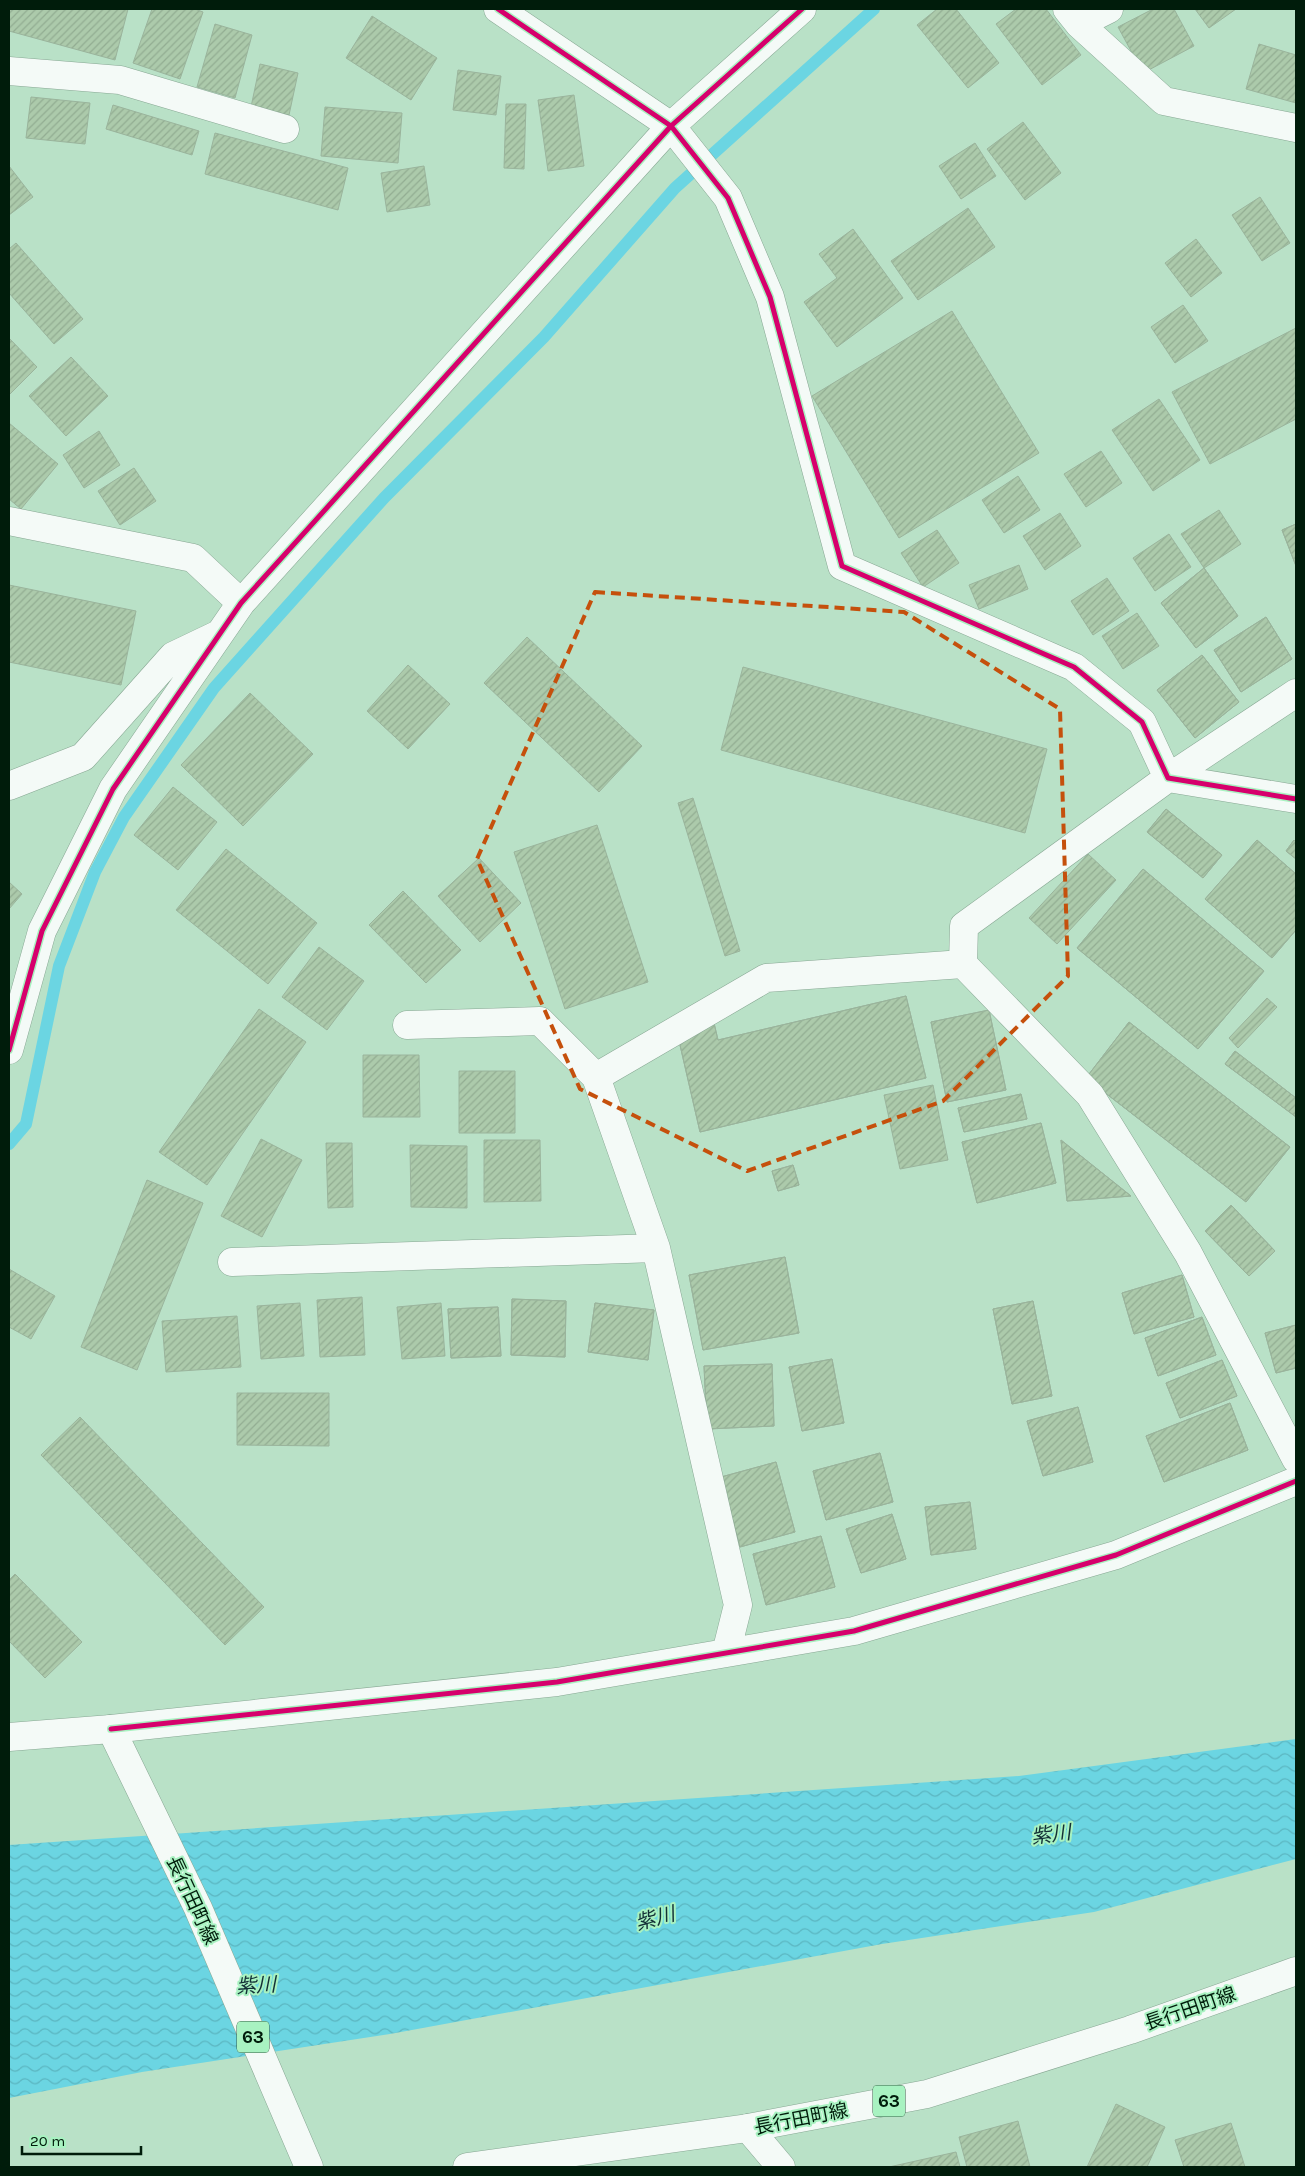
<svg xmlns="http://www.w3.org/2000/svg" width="1305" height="2176" viewBox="0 0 1305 2176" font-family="Karla,'Noto Sans JP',sans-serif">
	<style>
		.water { fill: url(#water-waves) }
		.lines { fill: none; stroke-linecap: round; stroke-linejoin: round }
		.stream { stroke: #6bd5e2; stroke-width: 12 }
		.building { fill: url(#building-hatch); stroke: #9ab49c }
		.minor-casing { stroke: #87a793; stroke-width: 29 }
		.major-casing { stroke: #87a793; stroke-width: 29 }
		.minor { stroke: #f4faf7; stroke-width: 28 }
		.major { stroke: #f4faf7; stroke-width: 28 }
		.cycleway-casing { stroke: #a8f2c1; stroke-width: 8 }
		.cycleway { stroke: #d6006c; stroke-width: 5 }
		.marked { fill: none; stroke: #c5500c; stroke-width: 4; stroke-dasharray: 10 6; stroke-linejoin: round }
		.labels { text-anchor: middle; stroke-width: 4; stroke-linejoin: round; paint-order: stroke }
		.shield { fill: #a8f2c1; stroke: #325c42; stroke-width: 1 }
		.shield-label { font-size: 18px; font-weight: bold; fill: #001c0b }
		.street-label { font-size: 19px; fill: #001c0b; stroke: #a8f2c1 }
		.water-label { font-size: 20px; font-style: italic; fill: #133036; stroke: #a8f2c1 }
	</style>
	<defs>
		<pattern id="water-waves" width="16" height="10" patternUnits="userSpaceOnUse" patternTransform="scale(1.25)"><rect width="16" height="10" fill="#6bd5e2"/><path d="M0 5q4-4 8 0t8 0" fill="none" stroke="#5bb6c1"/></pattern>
		<pattern id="building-hatch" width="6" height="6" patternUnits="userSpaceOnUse" patternTransform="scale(1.25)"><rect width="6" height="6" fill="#accaab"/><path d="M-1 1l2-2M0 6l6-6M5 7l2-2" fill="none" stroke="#92ad92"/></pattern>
	</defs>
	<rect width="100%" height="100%" fill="#b9e1c7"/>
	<path class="water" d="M1296,1739V1859L1094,1912L882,1944L390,2034L142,2072L9,2098V1845L1019,1776Z"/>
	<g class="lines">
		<path class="stream" d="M9,1144L26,1124L59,966L95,872L124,817L214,688L384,498L544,337L675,188L874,9"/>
	</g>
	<path class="building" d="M9,9H128L115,60L9,31Z
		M152,9H195L203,12L180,79L133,63Z
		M937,9H956L999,63L968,88L917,25Z
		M1016,9H1046L1081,55L1042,85L996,24Z
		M1153,9H1174L1194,46L1143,73L1118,27Z
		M1195,9H1236L1209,28Z
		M372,16L437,58L411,100L346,58Z
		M215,24L252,35L235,98L197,87Z
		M1259,44L1296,55V103L1246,89Z
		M260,64L298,73L289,115L251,107Z
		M458,70L501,76L496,115L453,110Z
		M574,95L584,166L548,171L538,100Z
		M31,97L90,103L85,144L26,138Z
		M506,104H526L524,169L504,168Z
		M113,105L199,131L192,155L106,129Z
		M325,107L402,113L398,163L321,156Z
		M1023,122L1061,173L1025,200L987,149Z
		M215,133L348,168L338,210L205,174Z
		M975,143L996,176L961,199L939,166Z
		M9,166L33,197L9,215Z
		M424,166L430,205L387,212L381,173Z
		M1260,197L1290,243L1262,261L1232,215Z
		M968,208L995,247L918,300L891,261Z
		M853,229L903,298L837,347L804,302L837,278L819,254Z
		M1196,239L1222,273L1191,297L1165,263Z
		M16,243L83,319L54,344L9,293V249Z
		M1183,305L1208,341L1175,363L1151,327Z
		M952,311L1039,453L899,538L812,396Z
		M1296,328V419L1210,464L1172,392Z
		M9,338L37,367L9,395Z
		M71,357L108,396L66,436L29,396Z
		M1159,399L1200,460L1153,491L1112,430Z
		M9,423L58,464L21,509L9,499Z
		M99,431L120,465L84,488L63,455Z
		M1101,451L1122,483L1086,507L1064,474Z
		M134,468L156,501L120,525L98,491Z
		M1018,476L1040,510L1004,533L982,500Z
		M1219,510L1241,544L1204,568L1181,534Z
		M1060,513L1081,546L1045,570L1023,536Z
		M1296,524V566L1282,530Z
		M1296,524V566L1282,530Z
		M937,530L959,563L923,587L901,553Z
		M1169,534L1191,567L1155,591L1133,558Z
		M1019,565L1028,589L979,609L969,585Z
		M1204,568L1238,616L1196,648L1161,603Z
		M1204,568L1238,616L1196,648L1161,603Z
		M1107,578L1129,611L1093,635L1071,601Z
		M9,585L136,611L121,685L9,662Z
		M1137,613L1159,646L1123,669L1102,636Z
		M1266,617L1292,659L1241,692L1214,650Z
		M1266,617L1292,659L1241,692L1214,650Z
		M527,637L642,746L599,792L484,683Z
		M1202,655L1239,702L1195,738L1157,690Z
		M1202,655L1239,702L1195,738L1157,690Z
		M408,665L450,704L408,749L367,711Z
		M743,667L1047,749L1025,833L721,750Z
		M250,693L313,754L243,826L181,765Z
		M173,787L217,822L178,870L134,835Z
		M693,798L740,951L725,956L678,803Z
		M1166,809L1222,855L1203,878L1147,832Z
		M1166,809L1222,855L1203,878L1147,832Z
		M597,825L648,982L565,1009L514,852Z
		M1257,840L1296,874V930L1272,958L1205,899Z
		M1257,840L1296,874V930L1272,958L1205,899Z
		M1294,840L1296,842V859L1286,851Z
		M1294,840L1296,842V859L1286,851Z
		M226,849L317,923L268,984L176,910Z
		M1088,854L1116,880L1057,944L1029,918Z
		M479,858L521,903L480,942L438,896Z
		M1143,869L1264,971L1198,1049L1077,948Z
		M1143,869L1264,971L1198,1049L1077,948Z
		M9,882L22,894L9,909Z
		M403,891L461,950L426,983L369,925Z
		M319,947L364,981L327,1030L282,997Z
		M906,996L926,1078L700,1132L677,1032L714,1023L718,1040Z
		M906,996L926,1078L700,1132L677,1032L714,1023L718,1040Z
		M1267,998L1277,1007L1238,1048L1229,1038Z
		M259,1009L306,1042L207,1185L159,1152Z
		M989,1010L1006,1090L947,1102L931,1022Z
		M989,1010L1006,1090L947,1102L931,1022Z
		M1129,1022L1290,1147L1246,1202L1086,1078Z
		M1129,1022L1290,1147L1246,1202L1086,1078Z
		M1235,1051L1296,1098V1117L1225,1064Z
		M1235,1051L1296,1098V1117L1225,1064Z
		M363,1055H419L420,1117H363Z
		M459,1071H515V1133H459Z
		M933,1085L948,1160L900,1169L884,1095Z
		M1021,1094L1027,1119L964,1132L958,1108Z
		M1021,1094L1027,1119L964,1132L958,1108Z
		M1041,1123L1056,1183L977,1203L962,1142Z
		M1041,1123L1056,1183L977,1203L962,1142Z
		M261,1139L302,1160L262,1237L221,1216Z
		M484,1140H540L541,1201L484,1202Z
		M1061,1140L1131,1196L1067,1201Z
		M1061,1140L1131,1196L1067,1201Z
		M326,1143H352L353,1207L328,1208Z
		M410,1145L467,1146V1208L411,1207Z
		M793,1165L799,1185L778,1191L772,1171Z
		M793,1165L799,1185L778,1191L772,1171Z
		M147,1180L203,1203L137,1370L81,1347Z
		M1231,1205L1275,1251L1249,1276L1205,1231Z
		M1231,1205L1275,1251L1249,1276L1205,1231Z
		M785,1257L799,1333L703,1350L689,1275Z
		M785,1257L799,1333L703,1350L689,1275Z
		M9,1269L55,1296L31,1339L9,1327Z
		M1182,1275L1194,1317L1134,1334L1122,1293Z
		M1182,1275L1194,1317L1134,1334L1122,1293Z
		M362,1297L365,1355L320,1357L317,1300Z
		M512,1299L566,1301L565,1357L511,1355Z
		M512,1299L566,1301L565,1357L511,1355Z
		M1033,1301L1052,1396L1012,1404L993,1309Z
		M1033,1301L1052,1396L1012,1404L993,1309Z
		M300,1303L304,1356L261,1359L257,1306Z
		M441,1303L445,1356L402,1359L397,1307Z
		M595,1303L654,1310L648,1360L588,1352Z
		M595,1303L654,1310L648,1360L588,1352Z
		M498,1307L501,1356L451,1358L448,1309Z
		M498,1307L501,1356L451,1358L448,1309Z
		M237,1316L241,1367L166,1372L162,1321Z
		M1202,1317L1216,1355L1158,1376L1145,1338Z
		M1202,1317L1216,1355L1158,1376L1145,1338Z
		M1296,1325V1368L1276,1373L1265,1333Z
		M1296,1325V1368L1276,1373L1265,1333Z
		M832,1359L844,1423L802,1431L789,1367Z
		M832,1359L844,1423L802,1431L789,1367Z
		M1222,1360L1237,1396L1180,1418L1166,1383Z
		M1222,1360L1237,1396L1180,1418L1166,1383Z
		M772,1364L774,1426L707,1429L704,1366Z
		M772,1364L774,1426L707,1429L704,1366Z
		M237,1393H329V1446L237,1445Z
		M1230,1403L1248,1450L1164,1482L1146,1436Z
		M1230,1403L1248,1450L1164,1482L1146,1436Z
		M1078,1407L1093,1462L1043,1476L1027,1421Z
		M1078,1407L1093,1462L1043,1476L1027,1421Z
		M80,1417L264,1607L225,1645L41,1455Z
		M880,1453L893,1502L826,1520L813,1471Z
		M880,1453L893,1502L826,1520L813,1471Z
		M776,1462L795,1532L740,1547L721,1477Z
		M776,1462L795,1532L740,1547L721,1477Z
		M970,1502L976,1549L931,1555L925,1507Z
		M970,1502L976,1549L931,1555L925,1507Z
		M892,1514L906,1559L861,1573L846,1529Z
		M892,1514L906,1559L861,1573L846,1529Z
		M821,1536L835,1587L766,1605L753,1554Z
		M821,1536L835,1587L766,1605L753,1554Z
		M15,1574L82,1642L45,1678L9,1641V1580Z
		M1116,2104L1165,2127L1147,2167H1087Z
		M1018,2121L1030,2167H967L959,2137Z
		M1231,2123L1245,2167H1184L1175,2140Z
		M956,2152L960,2167H889Z"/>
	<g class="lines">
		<defs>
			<path id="minor" d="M498,9L671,126L728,198L770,297L842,566L1074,667L1142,722L1168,778L1296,799
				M1067,9L1079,24L1164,101L1296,128
				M1079,24L1109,9
				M9,71L120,80L285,129
				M9,521L193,558L241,603
				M1296,693L1168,778L964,926L963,964L1090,1095L1188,1253L1296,1459
				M9,786L83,757L173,656L217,635
				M407,1025L540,1021L596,1077L656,1248
				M9,1050L42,931L113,789L241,603L671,126L802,9
				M596,1077L766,978L963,964
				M232,1262L656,1248L738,1605L726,1653
				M111,1729L557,1682L854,1631L1116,1555L1296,1481
				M748,2128L781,2167"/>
			<path id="major" d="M9,1737L111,1729L198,1908L309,2167
				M467,2167L748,2128L927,2094L1130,2030L1296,1971"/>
		</defs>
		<use href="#minor" class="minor-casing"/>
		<use href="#major" class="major-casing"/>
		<use href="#minor" class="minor"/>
		<use href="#major" class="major"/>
		<defs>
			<path id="cycleway" d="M498,9L671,126L728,198L770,297L842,566L1074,667L1142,722L1168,778L1296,799
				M9,1050L42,931L113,789L241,603L671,126L802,9
				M111,1729L557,1682L854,1631L1116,1555L1296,1481"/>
		</defs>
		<use href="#cycleway" class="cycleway-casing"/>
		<use href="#cycleway" class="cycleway"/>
	</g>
	<path class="marked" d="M595,592L904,612L1060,709L1068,976L943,1101L747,1171L580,1089L477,859Z"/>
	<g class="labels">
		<g class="shield">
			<rect x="237" y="2021.5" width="32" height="31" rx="4"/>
			<rect x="873" y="2085.5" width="32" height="31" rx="4"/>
		</g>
		<g class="shield-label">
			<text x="253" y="2043">63</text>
			<text x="889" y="2107">63</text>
		</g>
		<g class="street-label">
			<text transform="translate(193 1900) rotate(65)" y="7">長行田町線</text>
			<text transform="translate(1190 2008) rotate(-19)" y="7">長行田町線</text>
			<text transform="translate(801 2118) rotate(-11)" y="7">長行田町線</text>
		</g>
		<g class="water-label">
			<text transform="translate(1051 1834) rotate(-7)" y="7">紫川</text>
			<text transform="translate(655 1918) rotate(-15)" y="7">紫川</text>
			<text transform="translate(256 1985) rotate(-3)" y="7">紫川</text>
		</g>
	</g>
	<rect width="1305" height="2176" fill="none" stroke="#001c0b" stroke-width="20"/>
	<path d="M22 2146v8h119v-8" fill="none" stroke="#001c0b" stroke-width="2.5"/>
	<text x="30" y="2146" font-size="15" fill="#001c0b" stroke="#a8f2c1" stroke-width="4" paint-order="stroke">20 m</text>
</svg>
